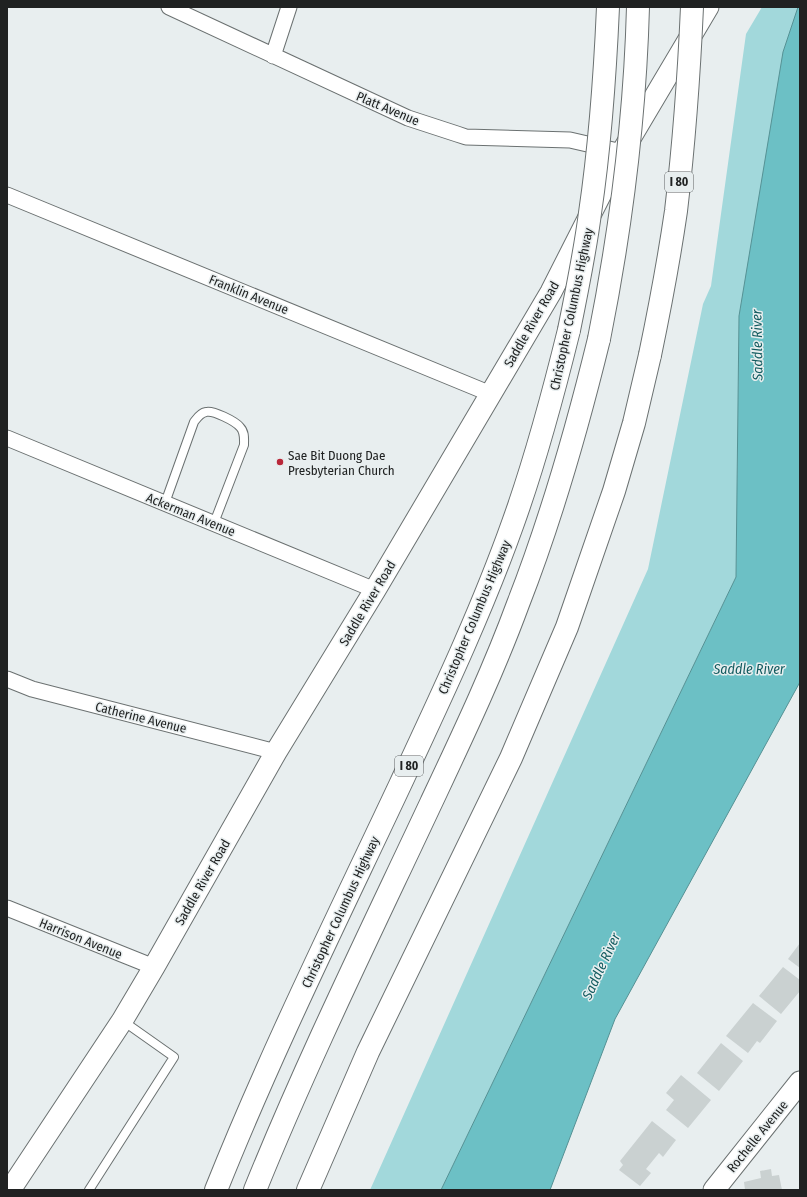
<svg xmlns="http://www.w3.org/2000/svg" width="807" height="1197" viewBox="0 0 807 1197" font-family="'Fira Sans Condensed',sans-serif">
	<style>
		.green { fill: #a2d8db }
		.water { fill: #6cc0c5; stroke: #559194 }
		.building { fill: #cad1d1 }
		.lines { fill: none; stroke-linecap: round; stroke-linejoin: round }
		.lane-casing { stroke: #6b7171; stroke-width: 10 }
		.street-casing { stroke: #6b7171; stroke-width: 17 }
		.secondary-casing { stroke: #6b7171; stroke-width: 23 }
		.highway-casing { stroke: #6b7171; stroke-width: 24 }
		.lane { stroke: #fff; stroke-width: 8 }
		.street { stroke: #fff; stroke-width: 15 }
		.secondary { stroke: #fff; stroke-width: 21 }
		.highway { stroke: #fff; stroke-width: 22 }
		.highway-bridge-casing { stroke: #6b7171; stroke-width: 24; stroke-linecap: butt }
		.highway-bridge { stroke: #fff; stroke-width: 22 }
		.poi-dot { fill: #b92739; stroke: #e8eeef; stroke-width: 1.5 }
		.labels { text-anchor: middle; stroke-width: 3; stroke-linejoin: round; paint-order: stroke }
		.shield { fill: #e8eeef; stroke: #5c5f60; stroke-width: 1 }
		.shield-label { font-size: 12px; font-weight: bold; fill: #202222 }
		.street-label { font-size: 13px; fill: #202222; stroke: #e8eeef }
		.poi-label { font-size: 13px; fill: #202222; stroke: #e8eeef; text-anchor: start }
		.water-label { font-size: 14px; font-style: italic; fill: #125b5f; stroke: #e8eeef }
	</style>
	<rect width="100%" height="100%" fill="#e8eeef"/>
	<path class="green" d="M762,7H800L739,316L736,577L441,1190H370L648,569L703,304L711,286L746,34Z"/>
	<path class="water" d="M798,7H800V682L615,1019L550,1190H441L736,577L739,316L783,52Z"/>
	<path class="building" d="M800,943V968L788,959Z
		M783,967L800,980V991L781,1014L759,996Z
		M753,1003L777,1021L760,1043L757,1041L748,1053L726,1036Z
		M721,1043L743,1061L719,1091L697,1073Z
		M681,1075L711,1100L688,1128L666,1110L674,1100L666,1093Z
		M652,1121L676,1140L663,1157L659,1153L646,1169L651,1173L640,1186L619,1170L623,1165L620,1161Z
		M771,1169L772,1176L779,1175L782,1190H745L744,1182L761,1178L760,1171Z"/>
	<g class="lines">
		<defs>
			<path id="lane" d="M165,503L194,422C197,418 200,413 206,412C213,410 235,421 240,427C245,432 244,439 244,445L214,523
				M89,1190L174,1057L123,1021"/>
			<path id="street" d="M169,7L408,118L457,134L466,137L570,140L622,152
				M273,56L289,7
				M7,195L491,394
				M7,438L375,590
				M7,679L32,689L276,752
				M7,908L154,967"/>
			<path id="secondary" d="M10,1190L122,1021L154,967L276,752L375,590L551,292L622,152L708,7
				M714,1190L800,1082"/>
			<path id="highway" d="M216,1190C271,1052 337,919 400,785C440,699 481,613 513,523C536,459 553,395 569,330
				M255,1190C308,1059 371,931 431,803C462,737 493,672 518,604C552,517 577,429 599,339
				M308,1190L368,1052L511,758L567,627L614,491L634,423L650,355"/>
		</defs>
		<use href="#lane" class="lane-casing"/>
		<use href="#street" class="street-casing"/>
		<use href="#secondary" class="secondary-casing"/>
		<use href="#highway" class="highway-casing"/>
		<use href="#lane" class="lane"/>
		<use href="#street" class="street"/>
		<use href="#secondary" class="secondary"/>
		<use href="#highway" class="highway"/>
		<defs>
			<path id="highway-bridge" d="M569,330C577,291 585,252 590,213C600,145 605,76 608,7
				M599,339C621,229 635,119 638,7
				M650,355C660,307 669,259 676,211C684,143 689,75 692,7"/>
		</defs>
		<use href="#highway-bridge" class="highway-bridge-casing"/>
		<use href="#highway-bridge" class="highway-bridge"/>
	</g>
	<circle class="poi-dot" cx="280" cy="462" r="4"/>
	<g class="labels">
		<g class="shield">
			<rect x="665" y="172" width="28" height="20" rx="3"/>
			<rect x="395" y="756" width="28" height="20" rx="3"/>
		</g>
		<g class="shield-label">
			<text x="679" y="186">I 80</text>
			<text x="409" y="770">I 80</text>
		</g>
		<g class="street-label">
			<text transform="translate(388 108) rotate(23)" y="5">Platt Avenue</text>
			<text transform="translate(249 294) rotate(22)" y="5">Franklin Avenue</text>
			<text transform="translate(571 309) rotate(-78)" y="5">Christopher Columbus Highway</text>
			<text transform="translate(531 324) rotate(-60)" y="5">Saddle River Road</text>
			<text transform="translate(191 514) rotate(22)" y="5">Ackerman Avenue</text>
			<text transform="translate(367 603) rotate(-59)" y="5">Saddle River Road</text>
			<text transform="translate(474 617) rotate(-67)" y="5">Christopher Columbus Highway</text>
			<text transform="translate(141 717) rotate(14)" y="5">Catherine Avenue</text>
			<text transform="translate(202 882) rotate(-60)" y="5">Saddle River Road</text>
			<text transform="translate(340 912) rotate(-65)" y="5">Christopher Columbus Highway</text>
			<text transform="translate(81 938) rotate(22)" y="5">Harrison Avenue</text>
			<text transform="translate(757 1136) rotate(-51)" y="5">Rochelle Avenue</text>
		</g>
		<g class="poi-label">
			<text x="288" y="460">Sae Bit Duong Dae<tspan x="288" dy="15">Presbyterian Church</tspan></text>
		</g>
		<g class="water-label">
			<text transform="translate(757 345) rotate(-91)" y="5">Saddle River</text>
			<text x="749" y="674">Saddle River</text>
			<text transform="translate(601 966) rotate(-65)" y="5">Saddle River</text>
		</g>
	</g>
	<rect width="807" height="1197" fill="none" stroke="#202222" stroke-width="16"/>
</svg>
